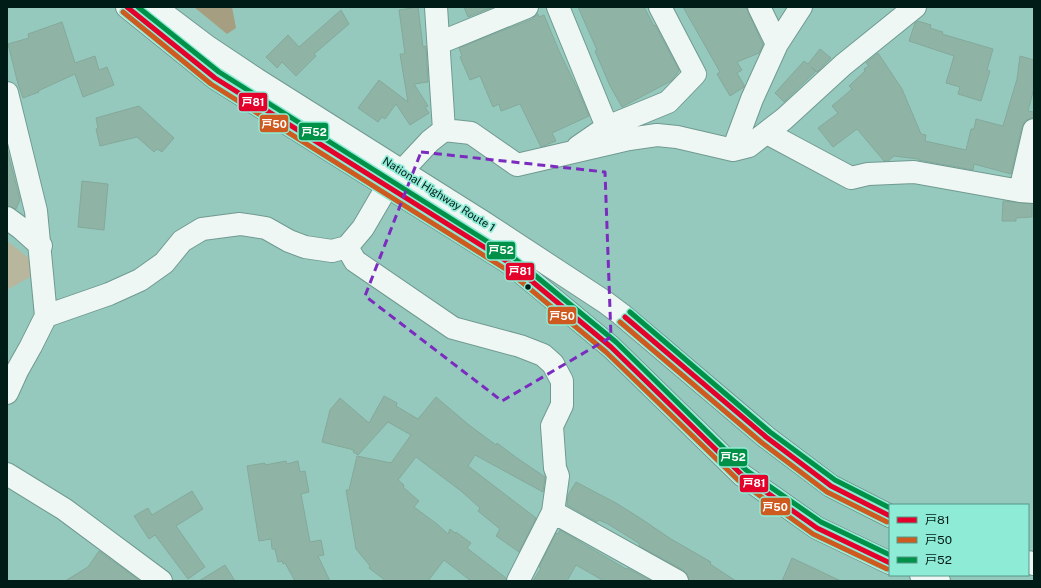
<svg xmlns="http://www.w3.org/2000/svg" width="1041" height="588" viewBox="0 0 1041 588" font-family="'Public Sans','Noto Sans JP',sans-serif">
	<style>
		.green { fill: #b9b69e }
		.forest { fill: #a69e80 }
		.building { fill: #8fb4a6; stroke: #84a99b }
		.lines { fill: none; stroke-linecap: round; stroke-linejoin: round }
		.minor-casing { stroke: #709a90; stroke-width: 24 }
		.highway-casing { stroke: #709a90; stroke-width: 24 }
		.minor { stroke: #eff7f5; stroke-width: 22 }
		.highway { stroke: #eff7f5; stroke-width: 22 }
		.bus-1-casing { stroke: #8eebd5; stroke-width: 8 }
		.bus-2-casing { stroke: #8eebd5; stroke-width: 8 }
		.bus-3-casing { stroke: #8eebd5; stroke-width: 8 }
		.bus-1 { stroke: #e4002b; stroke-width: 5 }
		.bus-2 { stroke: #ce5a20; stroke-width: 5 }
		.bus-3 { stroke: #009148; stroke-width: 5 }
		.marked { fill: none; stroke: #7b2cbf; stroke-width: 3; stroke-dasharray: 8 5; stroke-linejoin: round }
		.bus-dot { fill: #001c16; stroke: #8eebd5; stroke-width: 1.5 }
		.labels { text-anchor: middle; stroke-width: 3.5; stroke-linejoin: round; paint-order: stroke }
		.street-label { font-size: 11px; fill: #001c16; stroke: #8eebd5 }
		.line-badge { stroke: #8eebd5; stroke-width: 1.5 }
		.badge-label { font-size: 11px; text-anchor: middle; font-weight: bold; fill: #fff }
	</style>
	<rect width="100%" height="100%" fill="#96c9bd"/>
	<path class="green" d="M7,241L30,259V277L7,290Z"/>
	<path class="forest" d="M194,7H232L236,28L227,34Z"/>
	<path class="building" d="M418,7L423,47L426,46L428,82L414,84L428,106L425,107L429,113L410,125L396,104L385,119L382,117L378,122L358,108L379,80L408,102L400,54H405L399,10Z
		M464,7H491V8L468,17Z
		M578,7H644L654,26L655,25L678,68L679,71L677,73V74L671,81L622,107L610,86L595,51L597,50Z
		M683,7H746L763,45L759,53L737,62L742,70L737,73L744,85V87L730,96L717,74L720,72Z
		M341,10L349,24L314,54L316,56L296,76L282,62L277,68L266,57L288,35L299,47Z
		M538,14L539,17L544,15L559,51L579,92L589,116L552,133L556,141L541,147L520,104L501,111L499,104L493,107L480,76L470,80L460,57L462,56L459,48L532,19Z
		M918,21L931,25L930,28L943,32L942,34L993,49L987,70L990,71L981,101L958,94L960,87L946,83L954,56L909,41L915,23Z
		M62,22L75,63L95,56L99,70L107,67L114,85L83,97L75,74L38,91L39,92L23,98L18,84L8,44L29,38L28,34Z
		M820,49L831,58L817,72L811,67L816,71L784,102L775,93L804,61L808,64Z
		M878,53L902,89L921,134L926,135L925,141L966,150L971,129H974L976,119L1003,126L1017,79L1020,56L1034,60V88L1028,111L1034,112V118H1030L1025,121L1022,127L1011,174L974,164L973,170L918,160V159L894,156L888,161H884L857,129L833,147L818,128L838,113L832,106L852,89L849,86L865,71L864,69L869,66L866,63Z
		M139,106L174,138L162,152L157,149L154,152L137,137L100,146L96,129L98,128L96,118Z
		M7,149L20,200L16,209L7,206Z
		M82,181L108,184L104,230L78,227Z
		M1003,201L1032,204V217L1016,218V221H1002Z
		M384,396L397,403L396,406L418,419L436,397L469,425L496,445L497,443L517,458L545,477L543,492L475,455L468,466L536,518L519,552L496,536L500,529L478,511L480,508L461,491L416,457L398,480L404,485L403,487L419,501L414,507L437,524L448,534L450,529L455,533L456,532L471,543L467,548L506,578V581H471L444,560L428,581H386L369,568L370,566L356,549L346,490H349L357,456L391,463L411,435L388,422L358,455L353,452L354,450L322,442L330,410L340,398L369,423Z
		M286,461L287,464L298,461L300,472L305,471L309,492L301,494L310,542L321,540L324,555L318,556L330,581H295L285,563L283,564L282,561L278,562L275,549H272L271,539L259,541L247,466L265,463V465Z
		M576,482L616,503L640,518L671,539L711,562L710,564L736,581H689L688,575L683,570L639,546L640,544L608,524L599,520L597,522L567,505L568,495Z
		M192,491L203,509L176,526L205,567L188,579L155,535L149,539L134,516L148,508L152,515Z
		M560,530L626,569L627,568L651,581H604L576,565L567,581H533L541,568L539,567L556,533L558,534Z
		M99,551L140,581H65L88,567Z
		M792,558L841,581H782Z
		M225,565L235,581H199Z"/>
	<g class="lines">
		<defs>
			<path id="minor" d="M436,7L444,130
				M558,7L607,127
				M759,7L777,44
				M439,43L527,7
				M7,93L36,211L46,316L31,346L17,371L7,393
				M767,133L851,178L868,174L914,172L1020,191L1034,192
				M578,147L607,127L668,102L695,74L660,7
				M733,150L752,99L777,44L801,7
				M1020,191L1034,130
				M7,218L22,229L41,246
				M347,247L355,261L453,328L520,346L543,355L553,364L562,381V405L552,426L555,468L558,476L553,512L518,581
				M46,316L109,294L140,280L164,263L182,241L202,229L240,224L266,228L289,241L305,247L332,251L347,247L363,228L387,187L430,141L444,130L471,133L517,165L629,139L657,135L677,137L733,150L749,146L784,119L843,65L915,7
				M7,474L64,509L161,581
				M553,512L677,581"/>
			<path id="highway" d="M127,7L215,78L511,264L611,347L742,475L817,528L890,563
				M155,7L208,47L256,79L483,222L605,302L621,314L766,437L831,486L890,516
				M1028,562L1034,564
				M921,575L939,581"/>
		</defs>
		<use href="#minor" class="minor-casing"/>
		<use href="#highway" class="highway-casing"/>
		<use href="#minor" class="minor"/>
		<use href="#highway" class="highway"/>
		<defs>
			<path id="bus-1" d="M127,7L215,78L511,264L611,347L742,475L817,528L890,563
				M625,317L766,437L831,486L890,516"/>
			<path id="bus-2" d="M123,12L211,84L507,270L606,352L738,480L813,534L887,569
				M620,322L761,442L827,492L887,522"/>
			<path id="bus-3" d="M138,7L219,72L515,259L616,342L746,470L821,522L890,555
				M630,312L770,432L835,480L890,508"/>
		</defs>
		<use href="#bus-1" class="bus-1-casing"/>
		<use href="#bus-2" class="bus-2-casing"/>
		<use href="#bus-3" class="bus-3-casing"/>
		<use href="#bus-1" class="bus-1"/>
		<use href="#bus-2" class="bus-2"/>
		<use href="#bus-3" class="bus-3"/>
	</g>
	<path class="marked" d="M421,152L605,172L611,337L502,401L365,296Z"/>
	<circle class="bus-dot" cx="528" cy="287" r="3.5"/>
	<g class="labels">
		<g class="street-label">
			<text transform="translate(439 194) rotate(32)" y="4">National Highway Route 1</text>
		</g>
	</g>
	<g class="line-badge">
		<rect x="238" y="92" width="30" height="20" rx="4" fill="#e4002b"/>
		<rect x="259" y="114" width="30" height="19" rx="4" fill="#ce5a20"/>
		<rect x="298" y="122" width="31" height="19" rx="4" fill="#009148"/>
		<rect x="486" y="241" width="30" height="19" rx="4" fill="#009148"/>
		<rect x="505" y="262" width="30" height="19" rx="4" fill="#e4002b"/>
		<rect x="547" y="306" width="30" height="19" rx="4" fill="#ce5a20"/>
		<rect x="718" y="448" width="30" height="19" rx="4" fill="#009148"/>
		<rect x="739" y="474" width="30" height="19" rx="4" fill="#e4002b"/>
		<rect x="760" y="497" width="31" height="19" rx="4" fill="#ce5a20"/>
	</g>
	<g class="badge-label">
		<text x="253" y="106">戸81</text>
		<text x="274" y="128">戸50</text>
		<text x="314" y="136">戸52</text>
		<text x="501" y="254">戸52</text>
		<text x="520" y="275">戸81</text>
		<text x="562" y="320">戸50</text>
		<text x="733" y="461">戸52</text>
		<text x="754" y="487">戸81</text>
		<text x="775" y="511">戸50</text>
	</g>
	<rect width="1041" height="588" fill="none" stroke="#001c16" stroke-width="16"/>
	<rect x="889" y="504" width="140" height="72" fill="#8eebd5" stroke="#559889"/>
	<rect x="897" y="517" width="20" height="6" fill="#e4002b" stroke="#559889"/>
	<text x="925" y="524" font-size="12" fill="#001c16">戸81</text>
	<rect x="897" y="537" width="20" height="6" fill="#ce5a20" stroke="#559889"/>
	<text x="925" y="544" font-size="12" fill="#001c16">戸50</text>
	<rect x="897" y="557" width="20" height="6" fill="#009148" stroke="#559889"/>
	<text x="925" y="564" font-size="12" fill="#001c16">戸52</text>
</svg>
